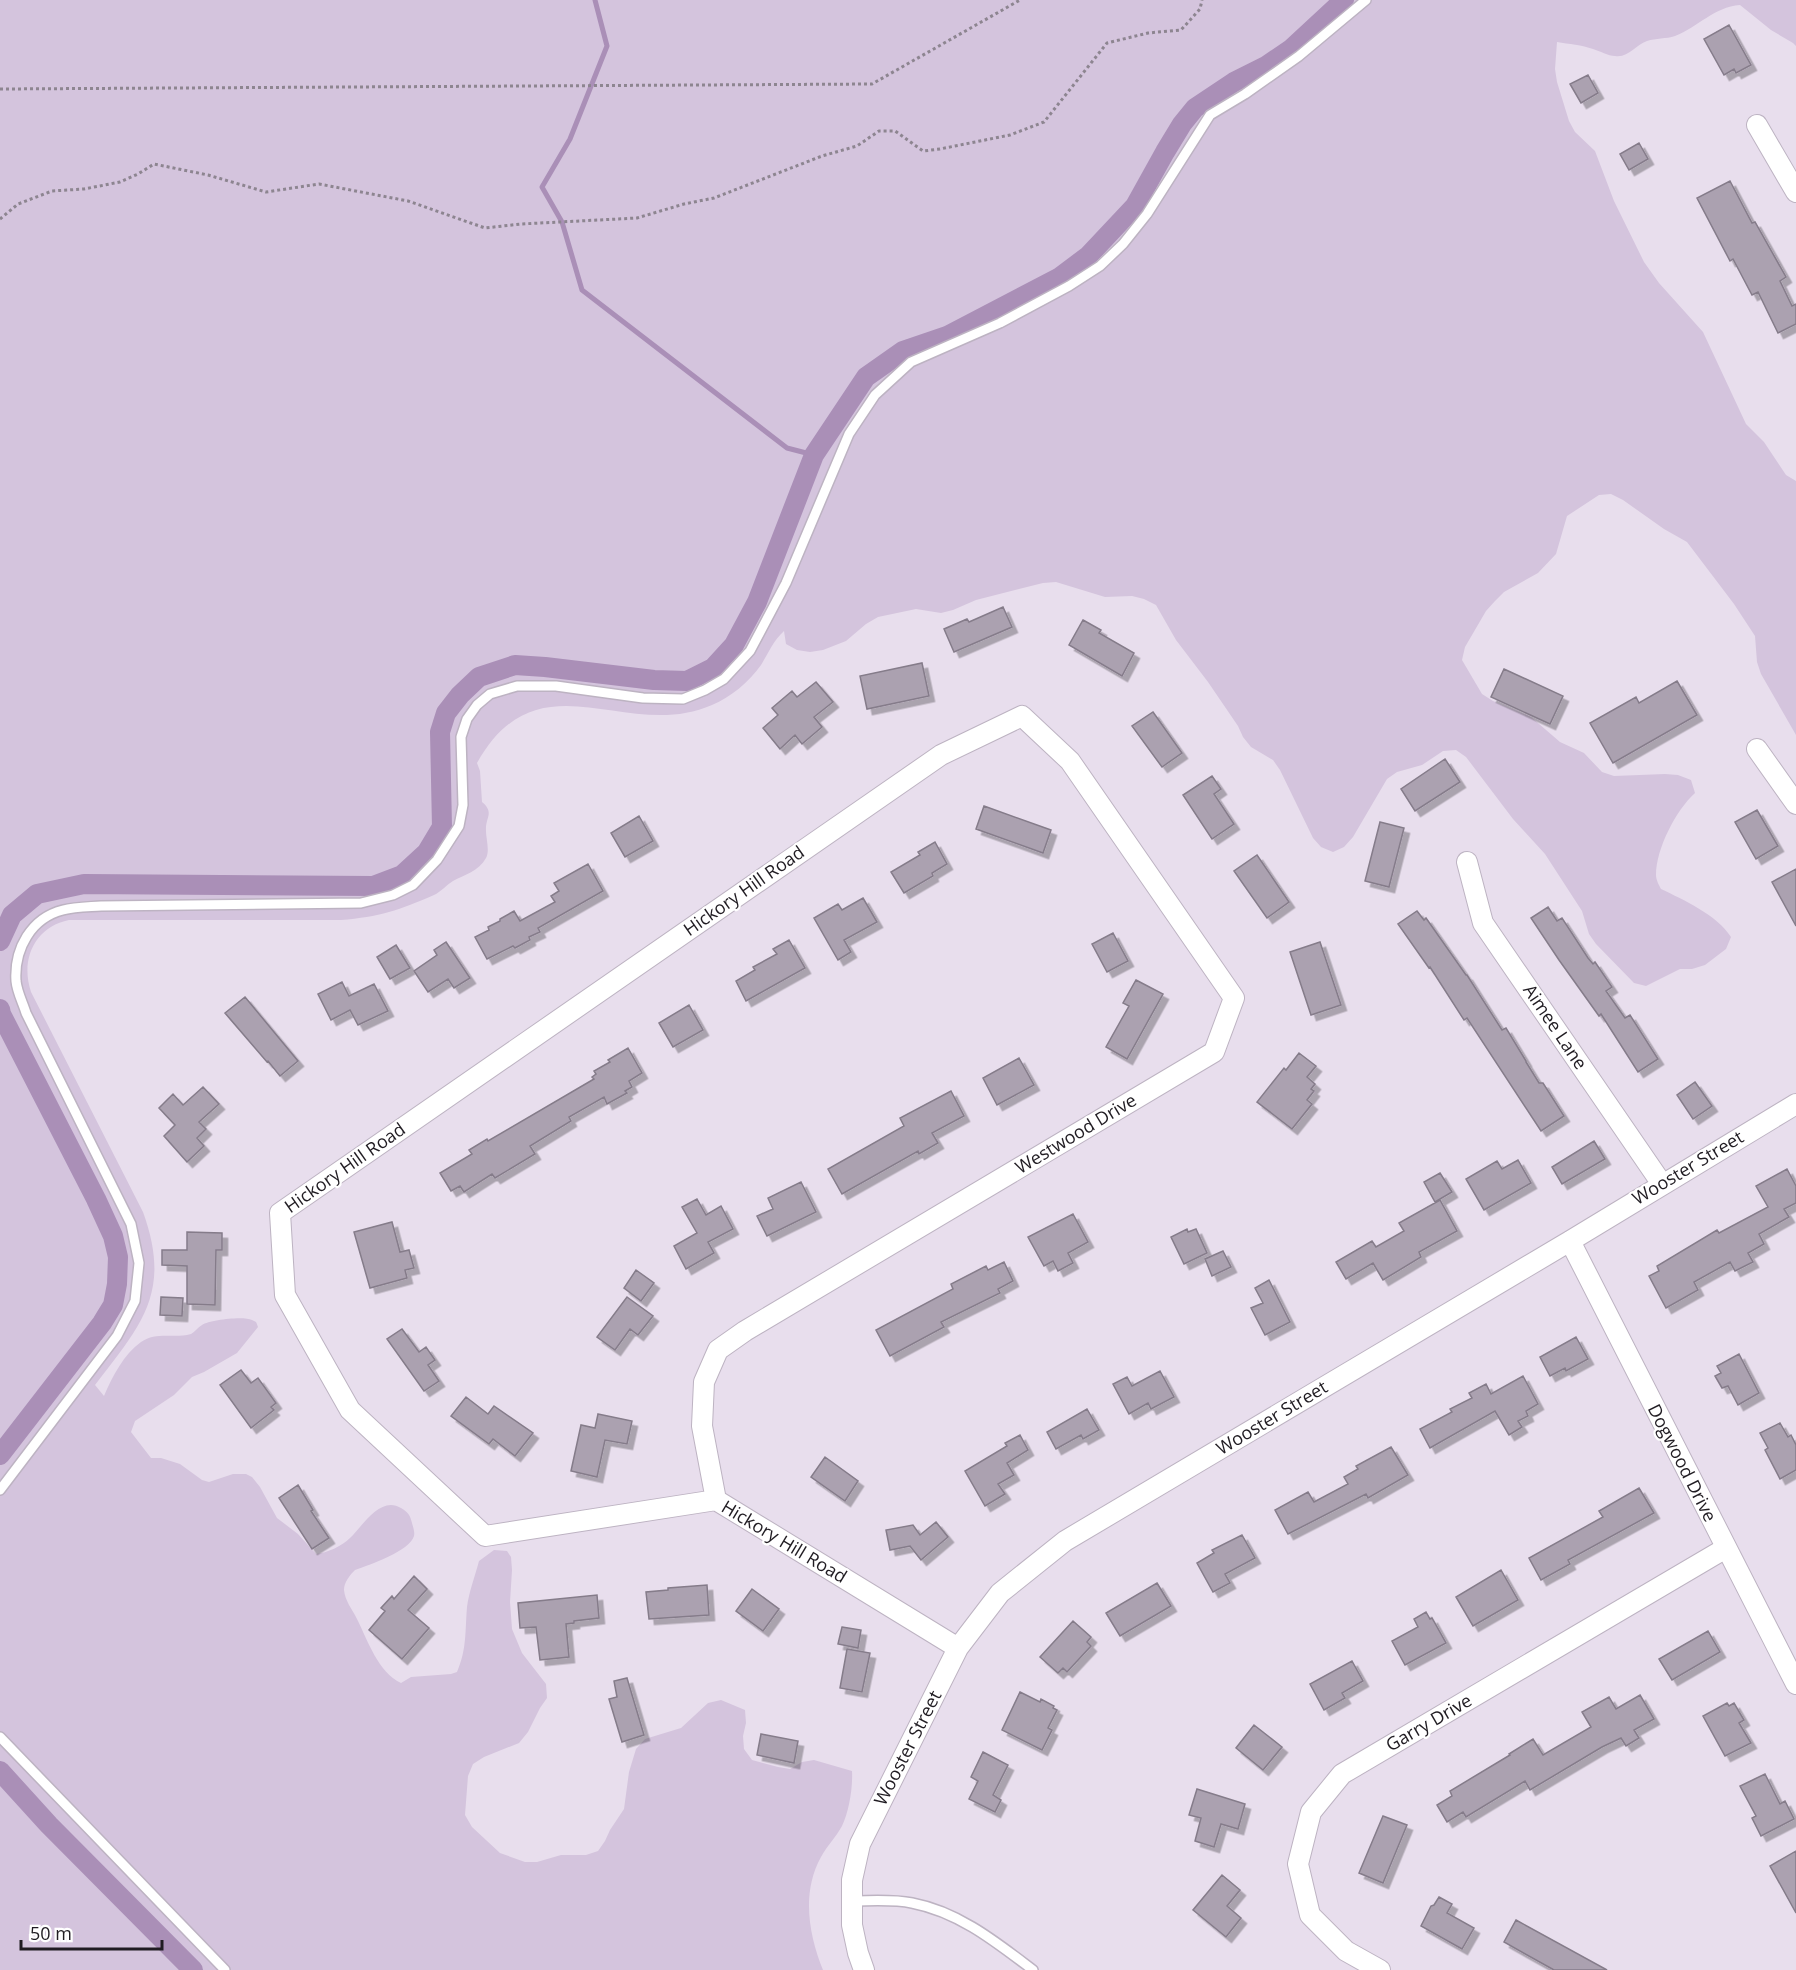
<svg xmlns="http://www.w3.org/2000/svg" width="1796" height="1970" viewBox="0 0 1796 1970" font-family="'Open Sans',sans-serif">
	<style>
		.green { fill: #d4c4dd }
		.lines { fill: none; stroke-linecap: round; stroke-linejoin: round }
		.stream { stroke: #aa8fb7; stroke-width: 5 }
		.canal { stroke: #aa8fb7; stroke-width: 20 }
		.building { fill: #aba1b0; stroke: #857c8a; stroke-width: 1.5; filter: url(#shadow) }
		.lane-casing { stroke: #bdb3c2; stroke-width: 12 }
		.street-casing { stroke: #bdb3c2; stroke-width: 22 }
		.path { stroke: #8d8590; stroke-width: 3; stroke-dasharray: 3 3; stroke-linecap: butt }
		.lane { stroke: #fff; stroke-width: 9 }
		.street { stroke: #fff; stroke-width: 20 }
		.labels { text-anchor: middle; stroke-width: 4.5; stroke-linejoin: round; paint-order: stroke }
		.street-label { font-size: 18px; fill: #201c22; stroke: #fff }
	</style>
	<defs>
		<filter id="shadow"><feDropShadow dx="5.5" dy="5.5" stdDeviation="0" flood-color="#0004"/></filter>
	</defs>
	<rect width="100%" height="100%" fill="#e8deed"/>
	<path class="green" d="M0,0H1796V46L1793,43L1771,30L1740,5C1714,7 1698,27 1675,36C1666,39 1656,38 1647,41C1635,45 1629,58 1615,56C1608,56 1600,51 1593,49C1582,45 1569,44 1557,42L1555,69L1557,82L1569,121L1575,132L1595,151L1614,201L1644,262L1659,283L1703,332L1746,424L1764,442L1786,475L1796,481V735L1761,674L1757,662L1755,636L1734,604L1687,542L1664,529L1623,500L1611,494L1599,495L1567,516L1556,554L1538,573L1504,592L1495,601L1486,611L1465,647L1462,660L1482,694L1493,701L1531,717L1560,742L1584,753L1602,772L1614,776L1665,774L1678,775L1691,780L1695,793C1676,810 1656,849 1656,875C1656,880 1659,885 1661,889C1684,900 1717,915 1731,937L1726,949L1705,965L1692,969H1680L1646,986L1634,983L1596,944L1589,934L1582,911L1545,854L1513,819L1466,757L1456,750L1443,751L1422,765L1397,772L1387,779L1353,837L1344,847L1333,852L1321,847L1313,838L1280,770L1273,760L1251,747L1243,737L1238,726L1208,682L1176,640L1156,605L1144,599L1132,596L1105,597L1056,582L1043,583L976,600L953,610L941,613L916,609L878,617L866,624L846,641L823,650L810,652L797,650L786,644L784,631C773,641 768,654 761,665C749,682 731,697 712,705C626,743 539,653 477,763L480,771L482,802C495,813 485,817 486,831C486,838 490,851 486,858C479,871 464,875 453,881C446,885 441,892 434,895C400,910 379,917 341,920H69C35,927 20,959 31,992L143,1212C172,1292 142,1324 95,1385L104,1396C112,1377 124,1354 141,1342C157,1331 174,1339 191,1334C195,1332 198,1327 202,1325C210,1320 243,1316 252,1320C257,1322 256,1322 258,1327L237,1353L204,1372L192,1377L174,1395L135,1421L131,1432L151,1458H161L180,1464L202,1480L209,1482L233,1474H246L252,1477L260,1487L277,1518L298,1534L316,1554C327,1553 342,1546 350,1538C362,1527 380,1495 401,1508C408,1512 410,1515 412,1523C413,1527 415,1532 414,1536C410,1551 369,1565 355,1570C350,1575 344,1582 344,1590C345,1601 352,1609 357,1619C368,1641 378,1672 401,1683L411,1677L451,1674L457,1672C467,1649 465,1631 467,1607C469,1592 475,1576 479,1561L494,1550L507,1551L511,1557L512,1570L510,1602L512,1629L522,1653L546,1684L547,1698L540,1708L528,1732L519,1743L484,1757L473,1764L468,1776L465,1815L472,1827L500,1853L525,1862H537L561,1855H586L598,1851L605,1841L610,1830L624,1809L629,1772L636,1749L645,1739L681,1728L708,1703L721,1700L745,1710L746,1723L743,1736L744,1749L752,1760L778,1767L790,1769L802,1762L814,1760L852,1771C853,1787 849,1812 842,1826C836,1837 827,1846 821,1857C801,1893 809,1935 823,1970H0Z"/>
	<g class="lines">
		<path class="stream" d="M595,0L607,46L570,139L542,187L562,222L582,290L787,448L814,455"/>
		<path class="canal" d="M0,941L12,915L37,894L84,884L373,886L402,875L427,852L442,827L440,732L446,713L460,695L479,677L515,665L545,667L654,680L687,681L713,668L734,645L757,602L814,455L866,377L903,351L947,336L1060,277L1088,256L1135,206L1165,152L1182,124L1195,108L1234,82L1266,66L1291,49L1344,0
			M0,1009L1,1014L96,1199L113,1236L118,1257L117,1284L113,1305L102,1323L0,1455
			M0,1771L49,1825L193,1970"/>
	</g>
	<path class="building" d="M1729,25L1751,65L1736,73L1734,69L1724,75L1704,39Z
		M1588,75L1598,93L1581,103L1570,84Z
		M1639,143L1648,159L1629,170L1620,154Z
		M1730,181L1752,223L1755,222L1786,277L1780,281L1792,306L1796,304V324L1778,333L1758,292L1752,295L1733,259L1730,261L1697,198Z
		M1003,607L1012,627L954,652L944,629L967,619L969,622Z
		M1083,620L1101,630L1099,633L1134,653L1122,676L1069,645Z
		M922,663L929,696L867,709L860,676Z
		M1504,669L1563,696L1550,724L1491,697Z
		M1677,681L1697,715L1613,763L1590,723L1636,697L1639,703Z
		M816,682L833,702L814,717L822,727L802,744L795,735L780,749L763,728L778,715L772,708L792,691L797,697Z
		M1153,712L1182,753L1162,767L1132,726Z
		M1445,759L1460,782L1415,811L1401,789Z
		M1212,776L1221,789L1214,794L1234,824L1212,839L1183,795Z
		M984,806L1051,830L1043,853L976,829Z
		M1757,810L1778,846L1756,859L1735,822Z
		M639,816L653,841L625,857L611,833Z
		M1380,822L1404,828L1389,887L1365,881Z
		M935,842L947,864L932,873L933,876L904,893L891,872L920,855L918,852Z
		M1257,855L1289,902L1267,918L1234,871Z
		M588,864L603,891L538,928L540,932L529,937L530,940L515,948L513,946L487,959L475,937L489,930L488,927L500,921V919L514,911L520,921L555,902L551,896L559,891L554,883Z
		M1796,869V926L1772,882Z
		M863,898L877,922L844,940L851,952L838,960L814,918L838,904L842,910Z
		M1548,907L1557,921L1562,918L1588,958L1593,964L1595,962L1612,987L1606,991L1625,1018L1630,1015L1658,1059L1638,1072L1601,1014L1599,1016L1559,960L1531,918Z
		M1417,911L1424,920L1426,918L1466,975H1467L1502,1030L1506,1028L1526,1061V1062L1539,1083H1543L1564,1116L1541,1131L1467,1018L1464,1020L1430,967L1429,968L1398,924Z
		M1113,933L1128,961L1107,972L1092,944Z
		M789,940L805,968L746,1001L736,981L755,970L753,967L777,954L773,949Z
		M446,942L470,978L454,988L448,979L428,992L414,971L437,955L434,950Z
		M1320,942L1341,1005L1311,1015L1290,952Z
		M396,945L410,968L390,979L377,957Z
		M1136,980L1163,994L1127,1059L1106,1047L1129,1006L1123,1003Z
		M342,982L349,996L374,984L388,1011L358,1025L350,1010L331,1020L318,994Z
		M245,997L298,1061L280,1076L268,1061L267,1062L225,1013Z
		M689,1005L703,1030L673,1047L659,1023Z
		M628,1048L642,1073L629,1081L632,1087L625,1091L627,1093L607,1104L604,1097L569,1117L571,1121L530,1146L535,1154L495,1178L492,1174L464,1192L460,1186L451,1191L440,1173L472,1154L469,1150L487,1139L488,1141L594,1079L592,1077L596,1074L594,1071L610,1062L608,1060Z
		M1299,1053L1316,1066L1307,1077L1315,1084L1311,1089L1314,1091L1307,1100L1312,1104L1292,1129L1257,1102L1284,1068L1286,1070Z
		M1019,1058L1034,1085L997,1105L983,1078Z
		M1695,1082L1712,1106L1693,1119L1677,1095Z
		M203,1087L219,1104L199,1122L206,1129L197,1138L204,1146L187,1162L164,1136L175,1125L159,1108L173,1094L183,1105Z
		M951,1091L964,1116L932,1133L938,1143L919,1154L918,1151L842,1194L828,1169L904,1126L900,1118Z
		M1594,1141L1605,1159L1562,1184L1552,1167Z
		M1518,1160L1531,1183L1484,1210L1466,1179L1497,1161L1502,1169Z
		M1787,1169L1796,1186V1203L1784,1209L1789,1217L1759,1234L1764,1244L1748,1253L1753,1262L1735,1271L1730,1262L1694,1282L1698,1290L1666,1308L1649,1276L1659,1271L1657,1266L1717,1230L1719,1233L1768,1207L1756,1186Z
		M1440,1173L1452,1192L1435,1202L1424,1182Z
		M801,1182L816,1212L767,1236L757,1216L773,1209L768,1198Z
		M697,1199L706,1215L721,1206L733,1229L708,1242L714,1253L686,1269L674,1246L697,1233L682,1207Z
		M1440,1200L1457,1231L1419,1252L1421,1257L1383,1280L1373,1263L1346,1279L1336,1262L1372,1241L1376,1247L1404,1231L1399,1223Z
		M1073,1214L1088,1242L1068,1253L1073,1263L1058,1271L1053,1261L1044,1266L1028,1237Z
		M392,1222L400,1252L409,1250L414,1268L405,1270L407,1278L370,1288L354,1232Z
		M1187,1229L1188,1232L1196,1229L1207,1253L1184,1264L1171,1237Z
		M187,1232L222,1233V1250H216L215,1305L187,1304V1266L162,1265V1250H187Z
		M1223,1251L1231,1267L1212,1276L1205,1259Z
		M1004,1262L1013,1281L998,1289L1000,1293L941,1322L944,1327L890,1356L876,1330L953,1289L951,1284L986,1266L988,1270Z
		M636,1270L654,1283L641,1301L624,1288Z
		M1269,1280L1290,1322L1265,1335L1251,1308L1263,1303L1255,1288Z
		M161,1297L183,1298L182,1316L160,1315Z
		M627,1297L653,1316L638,1335L630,1329L615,1350L597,1337Z
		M402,1329L419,1352L426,1347L435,1360L428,1365L439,1381L424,1391L387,1339Z
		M1576,1337L1588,1359L1566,1371L1565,1368L1550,1376L1540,1357Z
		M1739,1354L1759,1393L1738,1405L1728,1386L1722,1388L1715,1376L1721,1373L1717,1366Z
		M241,1370L251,1383L258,1378L276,1403L271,1407L274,1410L251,1428L220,1385Z
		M1160,1371L1174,1397L1151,1409L1148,1403L1129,1414L1113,1384L1127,1377L1132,1386Z
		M1523,1376L1538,1404L1526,1411L1528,1416L1518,1421L1522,1427L1509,1435L1495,1411L1430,1448L1420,1429L1452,1412L1450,1409L1472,1398L1469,1393L1486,1384L1491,1394Z
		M466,1397L488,1414L494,1406L533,1433L515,1456L493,1439L489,1444L451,1416Z
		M1087,1409L1099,1430L1083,1439L1081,1435L1056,1449L1047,1432Z
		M598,1414L632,1421L627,1444L605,1440L597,1477L571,1471L581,1425L595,1428Z
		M1780,1423L1788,1437L1791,1435L1796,1445V1470L1780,1479L1765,1450L1768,1448L1760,1433Z
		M1020,1435L1028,1450L1007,1463L1014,1475L998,1484L1005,1494L985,1506L965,1471L1007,1446L1005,1443Z
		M1391,1447L1408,1475L1368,1498L1366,1494L1288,1534L1275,1510L1308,1492L1314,1502L1348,1484L1344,1477L1358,1469L1356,1466Z
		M825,1457L858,1481L845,1501L811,1477Z
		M298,1485L313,1510L311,1511L329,1538L312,1549L279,1498Z
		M1639,1488L1654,1513L1568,1560L1570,1564L1541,1580L1529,1558L1603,1517L1599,1511Z
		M936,1522L948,1537L921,1560L910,1546L890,1550L886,1530L913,1525L920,1535Z
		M1242,1535L1255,1558L1225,1574L1230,1583L1213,1592L1197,1563L1214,1553L1212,1550Z
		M1501,1570L1518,1600L1473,1626L1456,1597Z
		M414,1576L427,1589L408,1610L429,1628L402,1659L369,1630L385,1611L381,1608L392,1596L394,1599Z
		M1157,1583L1171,1606L1120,1636L1106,1613Z
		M707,1585L709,1615L649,1619L646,1592L668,1590V1588Z
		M752,1589L779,1609L763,1631L736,1611Z
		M597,1595L599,1618L574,1621V1623L566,1624L569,1657L540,1660L536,1627L520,1628L518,1603Z
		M1426,1612L1430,1619L1432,1618L1446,1643L1405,1665L1392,1641L1418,1627L1414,1619Z
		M1073,1621L1091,1637L1087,1642L1091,1646L1067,1672L1063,1668L1058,1673L1040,1657Z
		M842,1627L861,1630L858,1648L838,1644Z
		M1708,1631L1720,1652L1672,1680L1659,1659Z
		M847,1649L870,1653L862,1692L840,1688Z
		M1352,1661L1363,1681L1342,1693L1345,1698L1324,1710L1310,1684Z
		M627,1678L644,1735L622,1742L609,1699L617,1697L614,1681Z
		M1020,1692L1040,1702L1041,1699L1054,1706L1053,1708L1057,1710L1048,1728L1052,1730L1042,1750L1002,1730Z
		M1640,1695L1654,1719L1634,1730L1639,1738L1626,1746L1621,1738L1602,1747L1530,1790L1525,1781L1466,1817L1463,1812L1447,1822L1437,1805L1452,1796L1450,1791L1510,1755L1509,1754L1533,1739L1543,1755L1591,1727L1582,1712L1609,1697L1616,1709Z
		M1727,1703L1729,1706L1734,1703L1744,1720L1739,1723L1751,1743L1725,1756L1703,1716Z
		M1254,1725L1282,1747L1263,1770L1236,1748Z
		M761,1734L798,1741L794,1763L757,1755Z
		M983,1752L1008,1765L993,1795L1001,1800L995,1812L969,1799L978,1781L971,1777Z
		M1765,1774L1780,1804L1785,1801L1794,1819L1761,1836L1752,1818L1756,1816L1740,1786Z
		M1197,1789L1245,1804L1238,1829L1221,1824L1214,1847L1195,1841L1201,1818L1189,1815Z
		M1383,1816L1407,1825L1383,1883L1359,1873Z
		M1796,1851V1913L1770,1866Z
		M1222,1875L1240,1890L1227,1906L1241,1918L1226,1937L1193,1910Z
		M1439,1897L1452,1904L1447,1913L1474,1928L1462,1949L1421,1926L1431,1906L1434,1905Z
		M1516,1920L1607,1970H1554L1504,1942Z"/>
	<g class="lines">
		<defs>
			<path id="lane" d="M0,1490L117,1336L135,1301L139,1263L131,1224L26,1013C23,1003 17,992 16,981C14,949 31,918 63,910C75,907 88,907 101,906L361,903L393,895L413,885L437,860L459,826L463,805L461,737L467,719L477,705L490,694L517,686H556L643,698L683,699L705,690L724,679L750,651L786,583L849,434L875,395L911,362L1000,323L1069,286L1100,266L1123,244L1147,214L1210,115L1245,94L1299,56L1366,0
				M0,1737L225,1970
				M851,1901C871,1901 892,1899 912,1903C959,1912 996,1942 1033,1970"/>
			<path id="street" d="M1757,125L1796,192
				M1757,749L1796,804
				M1467,862L1483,923L1662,1184
				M1570,1241L1796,1684
				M716,1500L702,1426L704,1382L718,1350L745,1331L1214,1052L1234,998L1070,761L1022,716L941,755L280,1213L285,1295L350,1410L485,1536L716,1500L958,1648
				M864,1970L858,1953L852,1925V1880L860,1844L958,1648L1000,1593L1065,1541L1570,1241L1796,1104
				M1380,1970L1346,1951L1310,1915L1298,1864L1311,1812L1342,1774L1726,1548"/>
		</defs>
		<use href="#lane" class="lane-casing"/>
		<use href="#street" class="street-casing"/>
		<path class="path" d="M0,89L872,84L1020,0
			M0,219L18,204L52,191L84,189L120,182L138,174L154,164L208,175L266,192L319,184L408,201L485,228L521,224L637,218L684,204L714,198L822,156L857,146L879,131H895L923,151L940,149L1010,135L1044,122L1107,43L1148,33L1181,30L1200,9L1202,0"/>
		<use href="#lane" class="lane"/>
		<use href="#street" class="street"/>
	</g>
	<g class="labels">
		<g class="street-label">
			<text transform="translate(744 891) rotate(-35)" y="6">Hickory Hill Road</text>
			<text transform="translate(1555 1027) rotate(56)" y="6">Aimee Lane</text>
			<text transform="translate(1076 1134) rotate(-31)" y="6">Westwood Drive</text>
			<text transform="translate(345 1168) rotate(-35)" y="6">Hickory Hill Road</text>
			<text transform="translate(1688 1168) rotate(-31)" y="6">Wooster Street</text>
			<text transform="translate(1272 1418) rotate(-31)" y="6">Wooster Street</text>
			<text transform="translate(1682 1463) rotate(63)" y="6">Dogwood Drive</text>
			<text transform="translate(784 1542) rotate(31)" y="6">Hickory Hill Road</text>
			<text transform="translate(1429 1723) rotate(-30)" y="6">Garry Drive</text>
			<text transform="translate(908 1748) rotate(-63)" y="6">Wooster Street</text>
		</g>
	</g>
	<path d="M21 1940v9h141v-9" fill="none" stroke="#201c22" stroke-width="3"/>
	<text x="30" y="1940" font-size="18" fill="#201c22" stroke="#ffffff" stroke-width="4.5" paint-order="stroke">50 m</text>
</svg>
